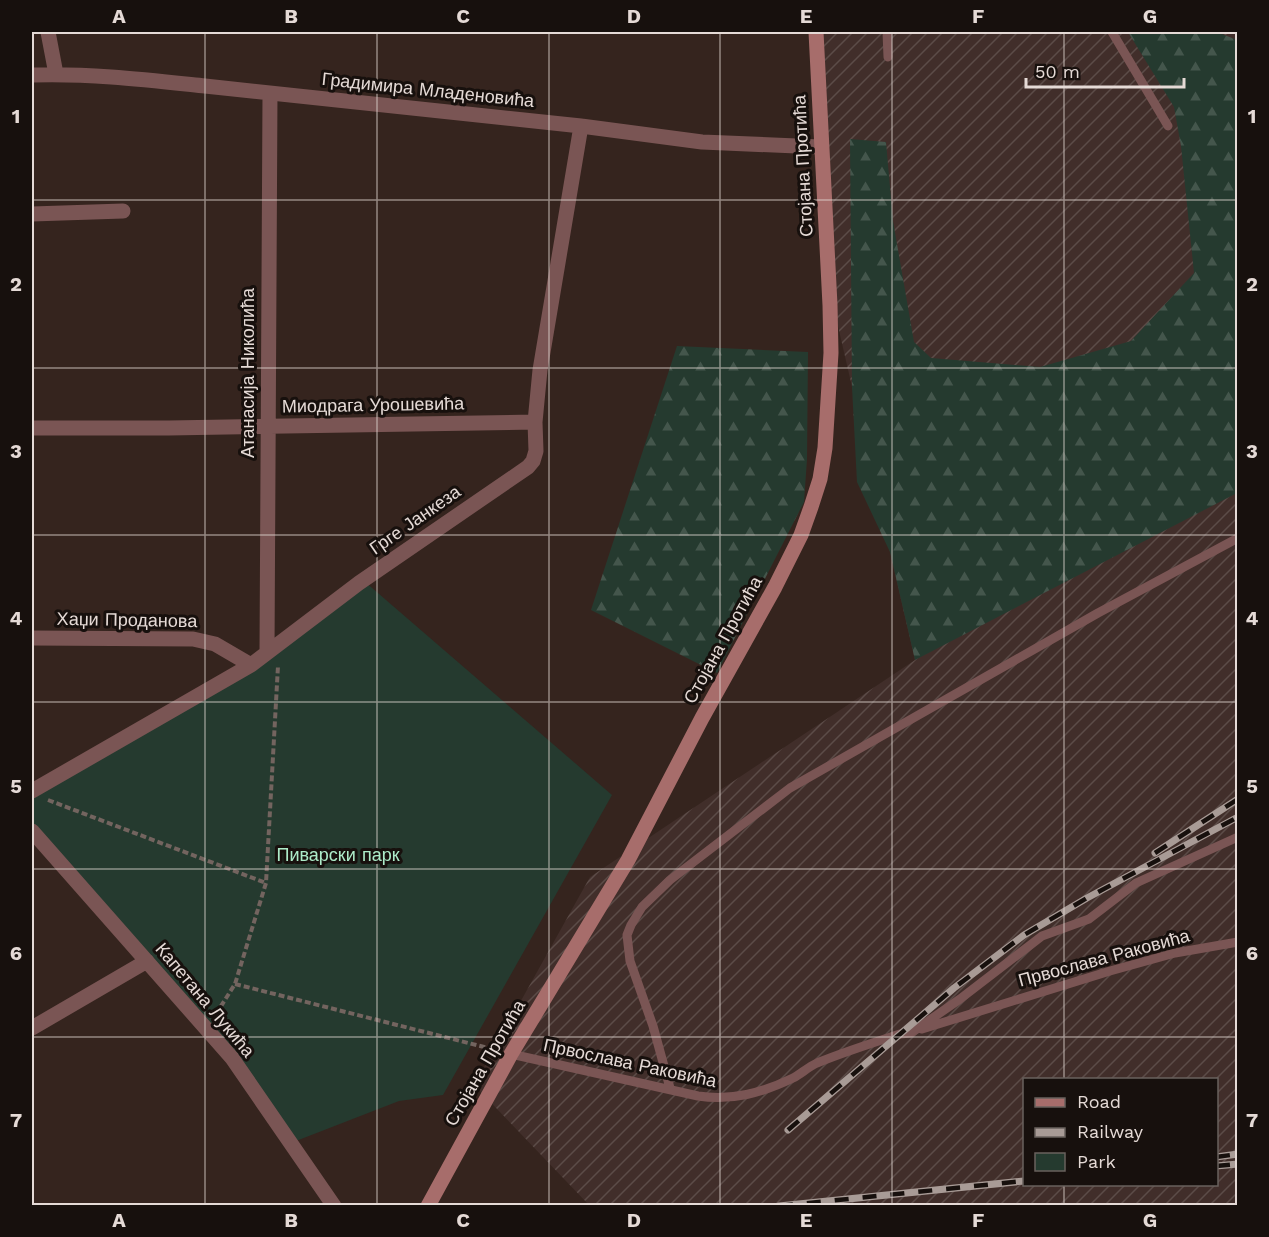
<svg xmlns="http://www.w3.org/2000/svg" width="1269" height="1237" viewBox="0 0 1269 1237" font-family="'Work Sans',sans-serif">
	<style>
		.industrial { fill: url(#industrial-furrows); fill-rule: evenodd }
		.forest { fill: url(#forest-firs) }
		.park { fill: #253a2f }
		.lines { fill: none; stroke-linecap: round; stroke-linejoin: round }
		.path { stroke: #73645f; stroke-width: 4; stroke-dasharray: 6 3; stroke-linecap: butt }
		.lane { stroke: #7a5554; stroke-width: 9 }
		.street { stroke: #7a5554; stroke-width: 15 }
		.secondary { stroke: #a76d6b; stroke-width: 15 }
		.rail-casing { stroke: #a89b96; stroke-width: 7 }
		.rail { stroke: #17100d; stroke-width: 4.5; stroke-dasharray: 14; stroke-linecap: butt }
		.grid { fill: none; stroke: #e5dad6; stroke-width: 1.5; stroke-opacity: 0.55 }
		.labels { text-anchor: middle; stroke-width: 6; stroke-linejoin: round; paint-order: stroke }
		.street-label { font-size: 18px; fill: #e5dad6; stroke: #17100d }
		.park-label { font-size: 18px; fill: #adebc9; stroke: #17100d }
		.neatline { fill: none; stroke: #e5dad6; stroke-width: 2 }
		.grid-label { font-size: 20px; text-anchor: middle; font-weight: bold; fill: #e5dad6 }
	</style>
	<defs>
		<pattern id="industrial-furrows" width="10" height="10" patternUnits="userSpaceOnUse" patternTransform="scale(1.5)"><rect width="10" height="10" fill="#412e2a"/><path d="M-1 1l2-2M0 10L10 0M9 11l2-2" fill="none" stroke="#5c4c48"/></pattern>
		<pattern id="forest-firs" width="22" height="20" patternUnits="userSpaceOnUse" patternTransform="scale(1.5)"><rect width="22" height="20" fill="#253a2f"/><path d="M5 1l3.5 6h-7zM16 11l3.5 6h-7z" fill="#44564c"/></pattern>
	</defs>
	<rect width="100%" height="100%" fill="#35241e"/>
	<path class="industrial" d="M813,32H1237V1205H589L474,1085L590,877L915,660L832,300ZM1024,1080H1216V1184H1024Z"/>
	<path class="forest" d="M1128,32H1217L1237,40V493L915,660L890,552L857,482L852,387L850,139L886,142L893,221L914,342L931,358L1040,367L1131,341L1194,273L1181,146L1174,107Z
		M677,346L808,352L807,459L804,502L717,673L591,610Z"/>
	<path class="park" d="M364,581L612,795L443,1095L399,1101L296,1141L157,965L32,822V792L255,661Z"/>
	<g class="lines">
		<path class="path" d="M48,800L266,883
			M235,984L496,1050
			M216,1014L235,984L266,883L278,666"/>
		<path class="lane" d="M887,32L888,57
			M1112,32L1168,126
			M922,1029L1110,971L1175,953L1238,942
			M511,1054L698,1096C732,1101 762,1093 793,1078C801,1074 808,1067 817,1063C844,1052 872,1043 900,1034L911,1033L960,999L1042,936L1089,919L1136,883L1238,837
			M670,1088L653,1026L630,961L627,935L631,925L642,907L670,880L790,788L1098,613L1238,538"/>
		<path class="street" d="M48,32L56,74
			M32,75C89,73 148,80 205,86L581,126L702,142L820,147
			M32,214L123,211
			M32,428H169L535,422
			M32,638L193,639L215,644L251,665
			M267,653L270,93
			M32,791L251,665L359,583L528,467L533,461L536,451L535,422L540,370L581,126
			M32,831L232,1058L334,1206
			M32,1028L147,961"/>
		<path class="secondary" d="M428,1206L511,1054L628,860L702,718L775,587L801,535L811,507L820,479L825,448L831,353L830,305L816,32"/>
		<defs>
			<path id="rail" d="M1155,853L1238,799
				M788,1130L954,988L1024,935L1087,898L1238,817
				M1216,1157L1238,1154
				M1216,1166L1238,1164
				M779,1206L1024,1181"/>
		</defs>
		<use href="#rail" class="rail-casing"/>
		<use href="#rail" class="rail"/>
	</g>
	<path class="grid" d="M205,32V1206M377,32V1206M549,32V1206M720,32V1206M892,32V1206M1064,32V1080M32,200H1238M32,368H1238M32,535H1238M32,702H1238M32,869H1238M32,1037H1238M1064,1184V1206"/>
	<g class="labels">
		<g class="street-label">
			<text transform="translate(428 90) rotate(6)" y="6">Градимира Младеновића</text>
			<text transform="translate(803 166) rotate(-93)" y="6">Стојана Протића</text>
			<text transform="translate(248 373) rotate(-90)" y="6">Атанасија Николића</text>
			<text transform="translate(373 405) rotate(-1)" y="6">Миодрага Урошевића</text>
			<text transform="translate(415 520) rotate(-35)" y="6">Грге Јанкеза</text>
			<text transform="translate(127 620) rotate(1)" y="6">Хаџи Проданова</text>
			<text transform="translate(723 640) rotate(-61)" y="6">Стојана Протића</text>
			<text transform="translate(1104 958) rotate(-15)" y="6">Првослава Раковића</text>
			<text transform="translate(205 1000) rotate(50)" y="6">Капетана Лукића</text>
			<text transform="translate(485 1063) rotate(-60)" y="6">Стојана Протића</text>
			<text transform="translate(630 1063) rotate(12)" y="6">Првослава Раковића</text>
		</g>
		<g class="park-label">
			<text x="338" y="861">Пиварски парк</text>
		</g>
	</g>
	<rect width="1269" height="1237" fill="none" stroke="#17100d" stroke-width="66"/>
	<rect x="1023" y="1078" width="195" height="108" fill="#17100d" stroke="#69615d" stroke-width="1.5"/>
	<rect x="1035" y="1098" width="30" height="9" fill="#a76d6b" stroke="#69615d" stroke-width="1.5"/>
	<text x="1077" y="1108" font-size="18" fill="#e5dad6">Road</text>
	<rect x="1035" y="1128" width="30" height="9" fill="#a89b96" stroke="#69615d" stroke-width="1.5"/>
	<text x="1077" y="1138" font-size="18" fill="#e5dad6">Railway</text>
	<rect x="1035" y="1153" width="30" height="18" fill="#253a2f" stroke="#69615d" stroke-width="1.5"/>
	<text x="1077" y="1168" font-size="18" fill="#e5dad6">Park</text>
	<path d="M1026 78v9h158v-9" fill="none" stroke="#e5dad6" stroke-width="3"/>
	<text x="1035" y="78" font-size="18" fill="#e5dad6" stroke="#17100d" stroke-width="4.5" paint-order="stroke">50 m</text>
	<rect x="33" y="33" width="1203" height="1171" class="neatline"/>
	<g class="grid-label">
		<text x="119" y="23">A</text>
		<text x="291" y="23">B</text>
		<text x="463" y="23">C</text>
		<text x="634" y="23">D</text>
		<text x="806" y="23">E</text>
		<text x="978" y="23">F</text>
		<text x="1150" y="23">G</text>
		<text x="16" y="123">1</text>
		<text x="1252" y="123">1</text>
		<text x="16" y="291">2</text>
		<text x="1252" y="291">2</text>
		<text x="16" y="458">3</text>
		<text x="1252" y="458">3</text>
		<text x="16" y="625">4</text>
		<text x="1252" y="625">4</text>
		<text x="16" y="793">5</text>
		<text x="1252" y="793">5</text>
		<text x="16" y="960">6</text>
		<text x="1252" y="960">6</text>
		<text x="16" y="1127">7</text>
		<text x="1252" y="1127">7</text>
		<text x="119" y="1227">A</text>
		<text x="291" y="1227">B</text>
		<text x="463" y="1227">C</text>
		<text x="634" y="1227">D</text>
		<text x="806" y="1227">E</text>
		<text x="978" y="1227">F</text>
		<text x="1150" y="1227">G</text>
	</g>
</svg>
